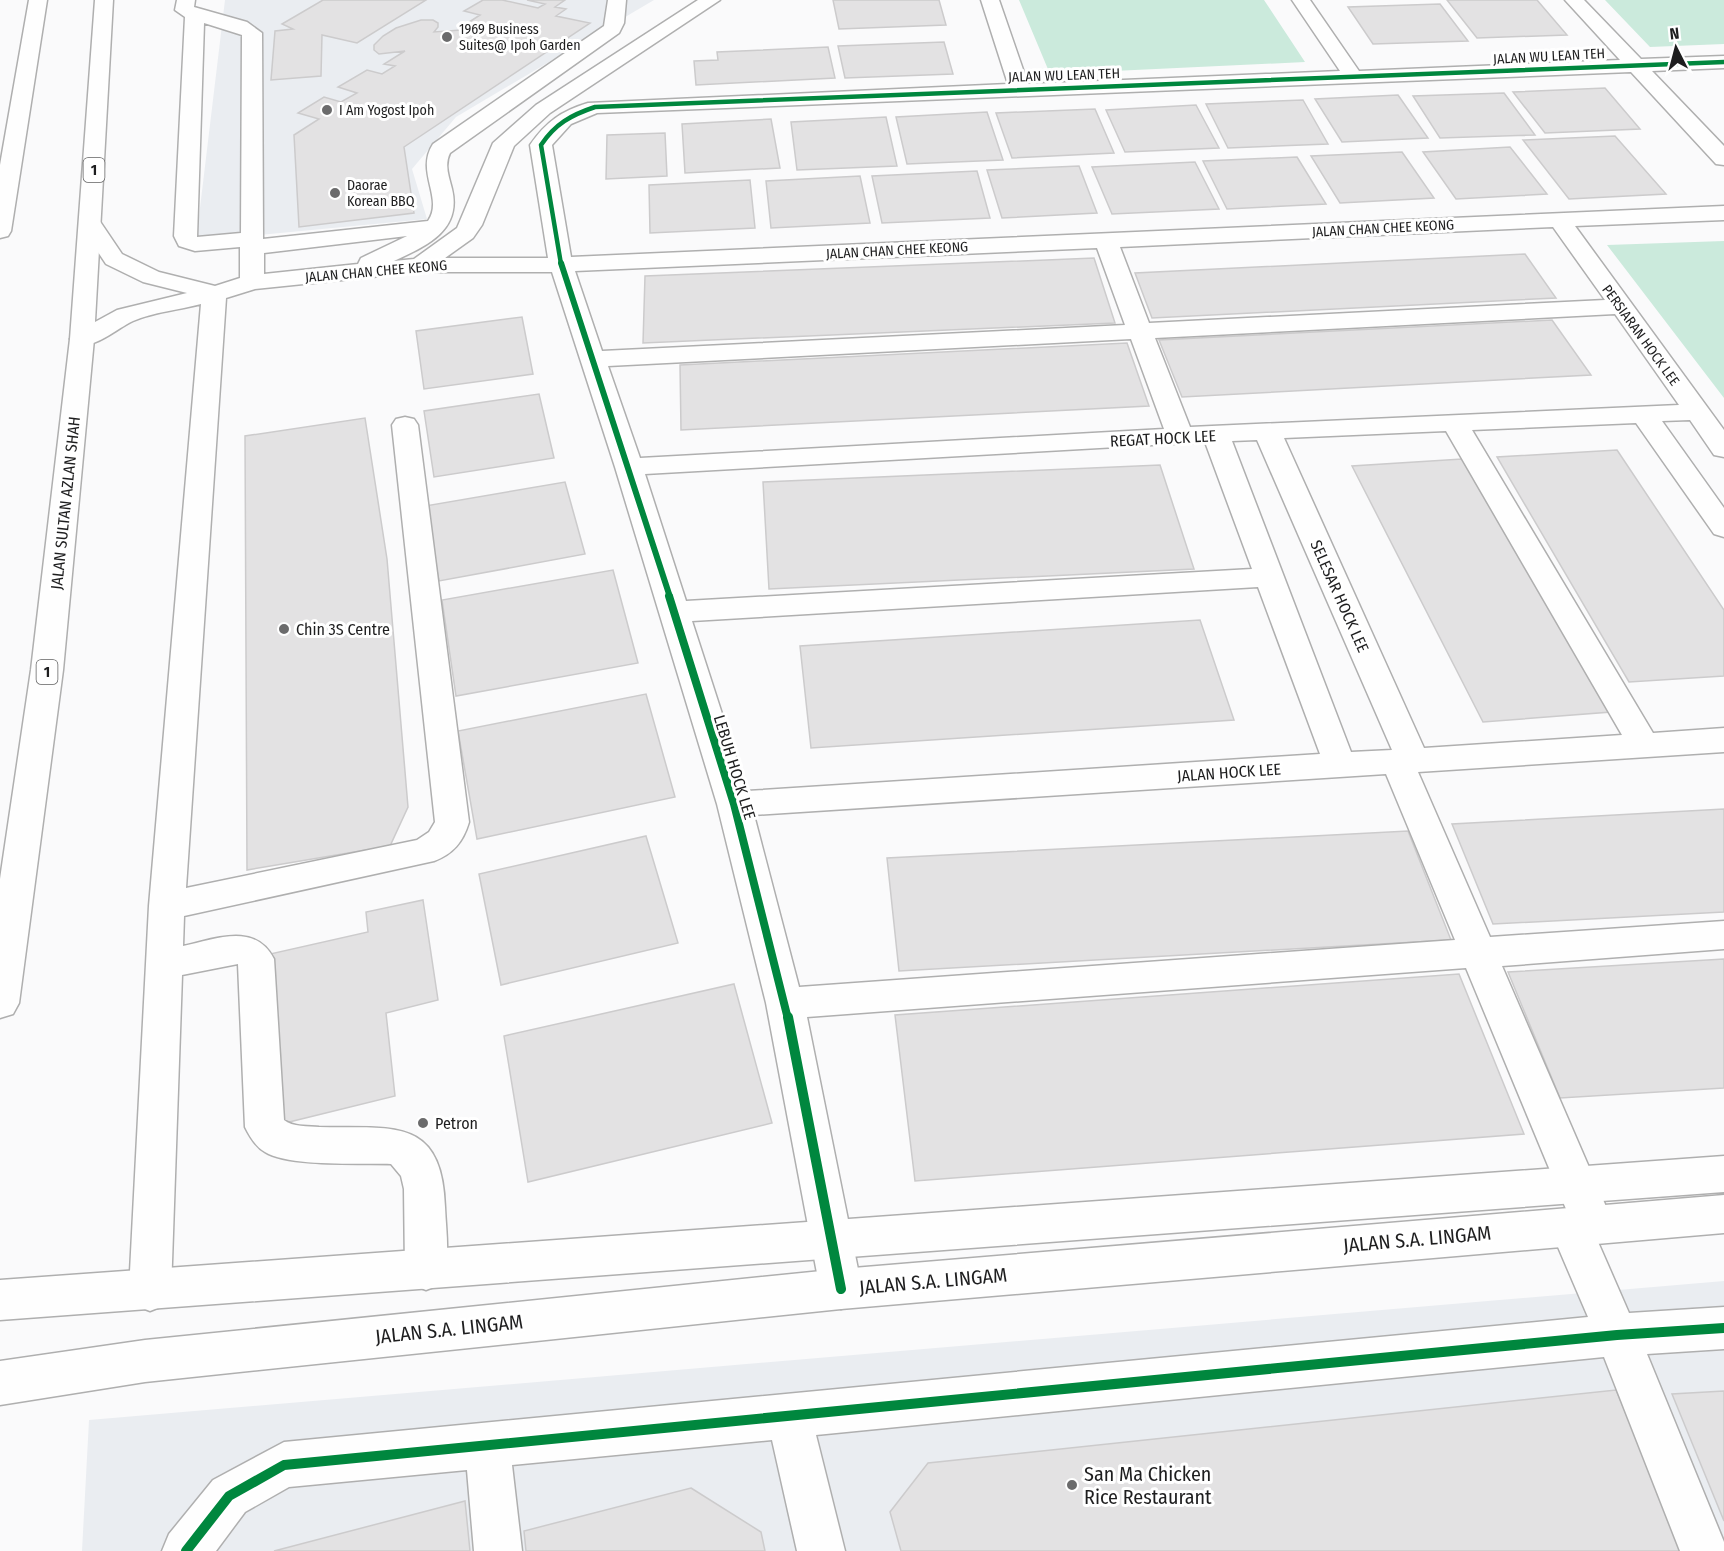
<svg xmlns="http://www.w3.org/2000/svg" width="1724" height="1551" viewBox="0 0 1724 1551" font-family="'Fira Sans Condensed',sans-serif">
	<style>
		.built { fill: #eaedf1 }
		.green { fill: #cbeadc }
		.building { fill: #e3e2e3; stroke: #cccbcc; stroke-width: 1.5 }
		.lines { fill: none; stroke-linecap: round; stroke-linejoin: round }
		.minor-casing { stroke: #afafaf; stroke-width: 3 }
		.major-casing { stroke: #afafaf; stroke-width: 3 }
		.minor { fill: #fefefe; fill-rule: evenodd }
		.major { fill: #fefefe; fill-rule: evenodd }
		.cycleway-far3-casing { stroke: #fff; stroke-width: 7 }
		.cycleway-far2-casing { stroke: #fff; stroke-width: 9 }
		.cycleway-far1-casing { stroke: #fff; stroke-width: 11 }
		.cycleway-casing { stroke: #fff; stroke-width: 14 }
		.cycleway-far3 { stroke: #00873e; stroke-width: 4.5 }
		.cycleway-far2 { stroke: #00873e; stroke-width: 6 }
		.cycleway-far1 { stroke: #00873e; stroke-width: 8 }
		.cycleway { stroke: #00873e; stroke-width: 10 }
		.poi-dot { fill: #6b6b6c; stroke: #fff; stroke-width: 2 }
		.labels { text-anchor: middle; stroke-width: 6; stroke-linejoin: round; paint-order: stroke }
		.far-poi-label { font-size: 14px; fill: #1e1e1f; stroke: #fff; text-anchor: start }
		.far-street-label { font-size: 14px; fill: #1e1e1f; stroke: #fff }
		.shield { fill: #fff; stroke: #626262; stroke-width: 1.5 }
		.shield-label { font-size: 15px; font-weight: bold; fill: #1e1e1f }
		.street-label { font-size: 16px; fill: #1e1e1f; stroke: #fff }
		.poi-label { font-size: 16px; fill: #1e1e1f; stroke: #fff; text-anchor: start }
		.near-street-label { font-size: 20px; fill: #1e1e1f; stroke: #fff }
		.near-poi-label { font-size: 20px; fill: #1e1e1f; stroke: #fff; text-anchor: start }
	</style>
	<rect width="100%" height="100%" fill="#fafafb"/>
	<path class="built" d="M225,0H654L456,117L412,169L427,219L196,241Z
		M1724,1281V1551H82L89,1420Z"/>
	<path class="green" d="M1019,0H1264L1305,62L1050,74Z
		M1605,0H1724V44L1650,47Z
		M1724,241V398L1607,245Z"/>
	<path class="building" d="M323,0H426L357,43L322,35L321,76L271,80L275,31L293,29L282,24Z
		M483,0H502L538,8L545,4L527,0H565L555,7L566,9L556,16L590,23L404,147L414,213L299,227L294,135L319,119L298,113L324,97L341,102L357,93L338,87L367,70L382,74L395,66L384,64L405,51L379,54L374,50V45L383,36L396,28L421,20H433L438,23V27L434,32L475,29L463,26L480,15L464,11Z
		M833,0H939L946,25L839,29Z
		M1447,0H1537L1567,35L1477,38Z
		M1440,4L1468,41L1373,44L1348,7Z
		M944,42L953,74L845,78L838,46Z
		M828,47L835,78L696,85L694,61L718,60L717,52Z
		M1605,88L1640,129L1545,133L1513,92Z
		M1504,93L1535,135L1440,138L1413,96Z
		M1398,95L1428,138L1342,142L1315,99Z
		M1303,100L1328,144L1228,148L1206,104Z
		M1196,105L1219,148L1125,152L1106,110Z
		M1095,109L1114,153L1012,158L996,113Z
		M987,112L1003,160L907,164L896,117Z
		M886,117L897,166L797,170L791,122Z
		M771,119L780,168L685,173L682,124Z
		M665,133L667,176L606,179L607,135Z
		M1615,136L1666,194L1569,199L1523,140Z
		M1510,147L1547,194L1456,199L1423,152Z
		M1402,152L1434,198L1340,203L1311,156Z
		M1297,157L1326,204L1227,209L1203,161Z
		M1195,162L1219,209L1112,214L1092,167Z
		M1079,166L1097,213L1002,218L987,170Z
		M977,171L990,218L882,223L872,176Z
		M860,176L870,223L771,228L766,181Z
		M750,180L755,228L650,233L649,185Z
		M1525,254L1556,298L1152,318L1135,273Z
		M1094,258L1115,323L643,343L645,276Z
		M522,317L533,374L424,389L416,331Z
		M1552,320L1591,375L1182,397L1159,340Z
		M1127,343L1149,406L681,430L680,365Z
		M539,394L554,458L434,477L424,411Z
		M365,418L387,559L408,807L390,846L247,870L245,436Z
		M1617,450L1724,610V676L1629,682L1497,457Z
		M1462,459L1611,712L1483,722L1352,466Z
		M1160,465L1194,569L769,589L763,482Z
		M565,482L585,554L439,581L425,506Z
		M613,570L638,663L456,696L442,600Z
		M1200,620L1234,720L811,748L800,646Z
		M646,694L675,797L477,839L458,731Z
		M1724,809V912L1493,924L1452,824Z
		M1408,831L1451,940L899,971L887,858Z
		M646,836L678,943L501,985L479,874Z
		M423,900L438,1000L386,1013L395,1096L281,1124L270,954L368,932L366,912Z
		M1724,959V1088L1560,1098L1508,972Z
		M1459,974L1524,1134L915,1181L895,1015Z
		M734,984L772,1123L528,1182L504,1036Z
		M1616,1390L1684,1551H901L890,1512L928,1463Z
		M1724,1391V1521L1672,1394Z
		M691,1488L761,1532L765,1551H526L524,1531Z
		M465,1501L470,1551H274Z"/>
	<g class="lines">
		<defs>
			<path id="minor" d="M177,0H195L194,7L247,22L262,33L263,239L428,221C444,198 415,172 433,144L604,26L608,0H626L624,23L619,33L450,153C444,165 449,177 452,189C462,231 426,246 394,261L414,259L457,228L493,143L536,105L698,0H720L550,113L514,146L482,225L473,238L445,258H548L530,145C546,122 561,111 588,103L1008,84L981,0H999L1028,84L1340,71L1292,0H1310L1359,71L1620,60L1565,0H1584L1641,59L1724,56V68L1652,71L1724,146V165L1716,164L1631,72L597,113L571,124L552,145L571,257L1724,206V220L1575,226L1724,430V457L1714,455L1690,420L1662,421L1724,508V537L1714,534L1636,423L1472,430L1653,733L1724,728V752L1418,772L1490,937L1724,921V949L1502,966L1614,1225L1608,1238L1598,1242L1629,1313L1724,1307V1349L1647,1354L1724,1542V1551H1680L1604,1357L816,1435L845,1551H797L772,1440L512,1465L522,1551H474L467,1470L289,1487L245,1512L216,1551H162L169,1534L213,1480L284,1442L1588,1317L1549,1226L1555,1213L1566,1209L1466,968L807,1017L862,1289L856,1303L841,1309L826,1303L820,1289L766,1003L717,804L615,467L552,272H420L255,289L226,298L186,888L417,840L429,832L435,822L392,425L396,419L405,417L414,419L418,425L469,822C463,842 453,854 434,861L184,916L183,946C216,939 255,922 274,959L284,1120C292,1127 309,1126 319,1127C391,1129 442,1115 445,1207C446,1233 451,1261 441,1284L426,1290L411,1284L405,1270L404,1189L401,1176L391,1164C362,1163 289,1167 265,1152C256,1147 250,1137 245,1127L238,964L182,975L171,1291L165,1305L150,1311L135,1305L129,1291L149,906L201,304C179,310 153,312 133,321C114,330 95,350 73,344L70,339L73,334L117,310L187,293L143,282L106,264L80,225L83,220L91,218L99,220L122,254L159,272L215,286L240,278V247L195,251L179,246L174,236L185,17L175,10ZM204,23L242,35L241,233L197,237ZM1553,227L1605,300L1149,323L1120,247ZM407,236L361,258L358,264L264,274V253ZM1097,248L1125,325L602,351L575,271ZM1615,314L1679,405L1190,427L1155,338ZM1131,339L1164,429L640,458L608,366ZM1446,431L1622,735L1424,748L1284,438ZM1257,440L1392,750L1351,752L1232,441ZM1205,442L1252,569L686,601L645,474ZM1258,587L1320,754L747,791L692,621ZM1386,774L1455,940L799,987L754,815Z"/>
			<path id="major" d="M29,0H47L11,231L8,236L0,238V165Z
				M95,0H113L94,339L63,670L19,1003L13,1014L0,1018V879L31,670L70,339Z
				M1724,1156V1192L0,1320V1280Z
				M1724,1195V1233L841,1309L145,1382L0,1405V1361L145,1340L841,1269Z"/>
		</defs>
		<use href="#minor" class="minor-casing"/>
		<use href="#major" class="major-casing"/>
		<use href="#minor" class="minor"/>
		<use href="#major" class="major"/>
		<defs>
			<path id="cycleway-far3" d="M561,264L541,145C555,124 571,115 595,107L1724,62"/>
			<path id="cycleway-far2" d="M561,263L670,597"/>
			<path id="cycleway-far1" d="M669,596L734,804L788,1019"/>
			<path id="cycleway" d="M788,1017L841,1289
				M186,1551L229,1496L284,1465L1617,1335L1724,1328"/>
		</defs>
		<use href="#cycleway-far3" class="cycleway-far3-casing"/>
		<use href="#cycleway-far2" class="cycleway-far2-casing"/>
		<use href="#cycleway-far1" class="cycleway-far1-casing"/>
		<use href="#cycleway" class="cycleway-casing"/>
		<use href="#cycleway-far3" class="cycleway-far3"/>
		<use href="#cycleway-far2" class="cycleway-far2"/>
		<use href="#cycleway-far1" class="cycleway-far1"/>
		<use href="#cycleway" class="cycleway"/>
	</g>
	<g class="poi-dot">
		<circle cx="447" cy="37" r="6"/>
		<circle cx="327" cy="110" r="6"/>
		<circle cx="335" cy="193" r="6"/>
		<circle cx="284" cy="629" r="6"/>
		<circle cx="423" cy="1123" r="6"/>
		<circle cx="1072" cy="1485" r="6"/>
	</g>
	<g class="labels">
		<g class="far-poi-label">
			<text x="459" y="34">1969 Business<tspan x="459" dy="16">Suites@ Ipoh Garden</tspan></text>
			<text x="339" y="115">I Am Yogost Ipoh</text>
			<text x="347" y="190">Daorae<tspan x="347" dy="16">Korean BBQ</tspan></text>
		</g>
		<g class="far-street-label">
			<text transform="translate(1549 56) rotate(-3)" y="5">JALAN WU LEAN TEH</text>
			<text transform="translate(1064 75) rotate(-2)" y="5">JALAN WU LEAN TEH</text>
			<text transform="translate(1383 228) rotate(-3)" y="5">JALAN CHAN CHEE KEONG</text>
			<text transform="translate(897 250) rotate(-3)" y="5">JALAN CHAN CHEE KEONG</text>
			<text transform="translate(376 271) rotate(-5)" y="5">JALAN CHAN CHEE KEONG</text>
			<text transform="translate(1641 335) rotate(54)" y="5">PERSIARAN HOCK LEE</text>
		</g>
		<g class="shield">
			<rect x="83.5" y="158" width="21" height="24" rx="4.5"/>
			<rect x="36.5" y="660" width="21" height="24" rx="4.5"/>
		</g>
		<g class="shield-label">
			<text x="94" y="175">1</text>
			<text x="47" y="677">1</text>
		</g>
		<g class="street-label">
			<text transform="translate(1163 438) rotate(-3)" y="6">REGAT HOCK LEE</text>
			<text transform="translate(65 503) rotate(-84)" y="6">JALAN SULTAN AZLAN SHAH</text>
			<text transform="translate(1340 596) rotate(66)" y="6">SELESAR HOCK LEE</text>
			<text transform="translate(735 767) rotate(73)" y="6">LEBUH HOCK LEE</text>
			<text transform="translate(1229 772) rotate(-4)" y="6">JALAN HOCK LEE</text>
		</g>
		<g class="poi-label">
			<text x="296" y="635">Chin 3S Centre</text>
			<text x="435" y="1129">Petron</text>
		</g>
		<g class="near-street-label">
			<text transform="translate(1417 1239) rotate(-5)" y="7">JALAN S.A. LINGAM</text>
			<text transform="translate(933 1281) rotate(-5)" y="7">JALAN S.A. LINGAM</text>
			<text transform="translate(449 1329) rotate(-6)" y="7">JALAN S.A. LINGAM</text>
		</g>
		<g class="near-poi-label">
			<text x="1084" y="1481">San Ma Chicken<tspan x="1084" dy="23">Rice Restaurant</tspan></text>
		</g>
	</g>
	<g transform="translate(1676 48) rotate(354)" stroke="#ffffff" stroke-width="4.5" paint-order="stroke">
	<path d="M0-4.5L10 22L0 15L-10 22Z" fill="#1e1e1f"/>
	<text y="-9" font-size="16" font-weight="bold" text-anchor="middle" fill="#1e1e1f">N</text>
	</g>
</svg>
